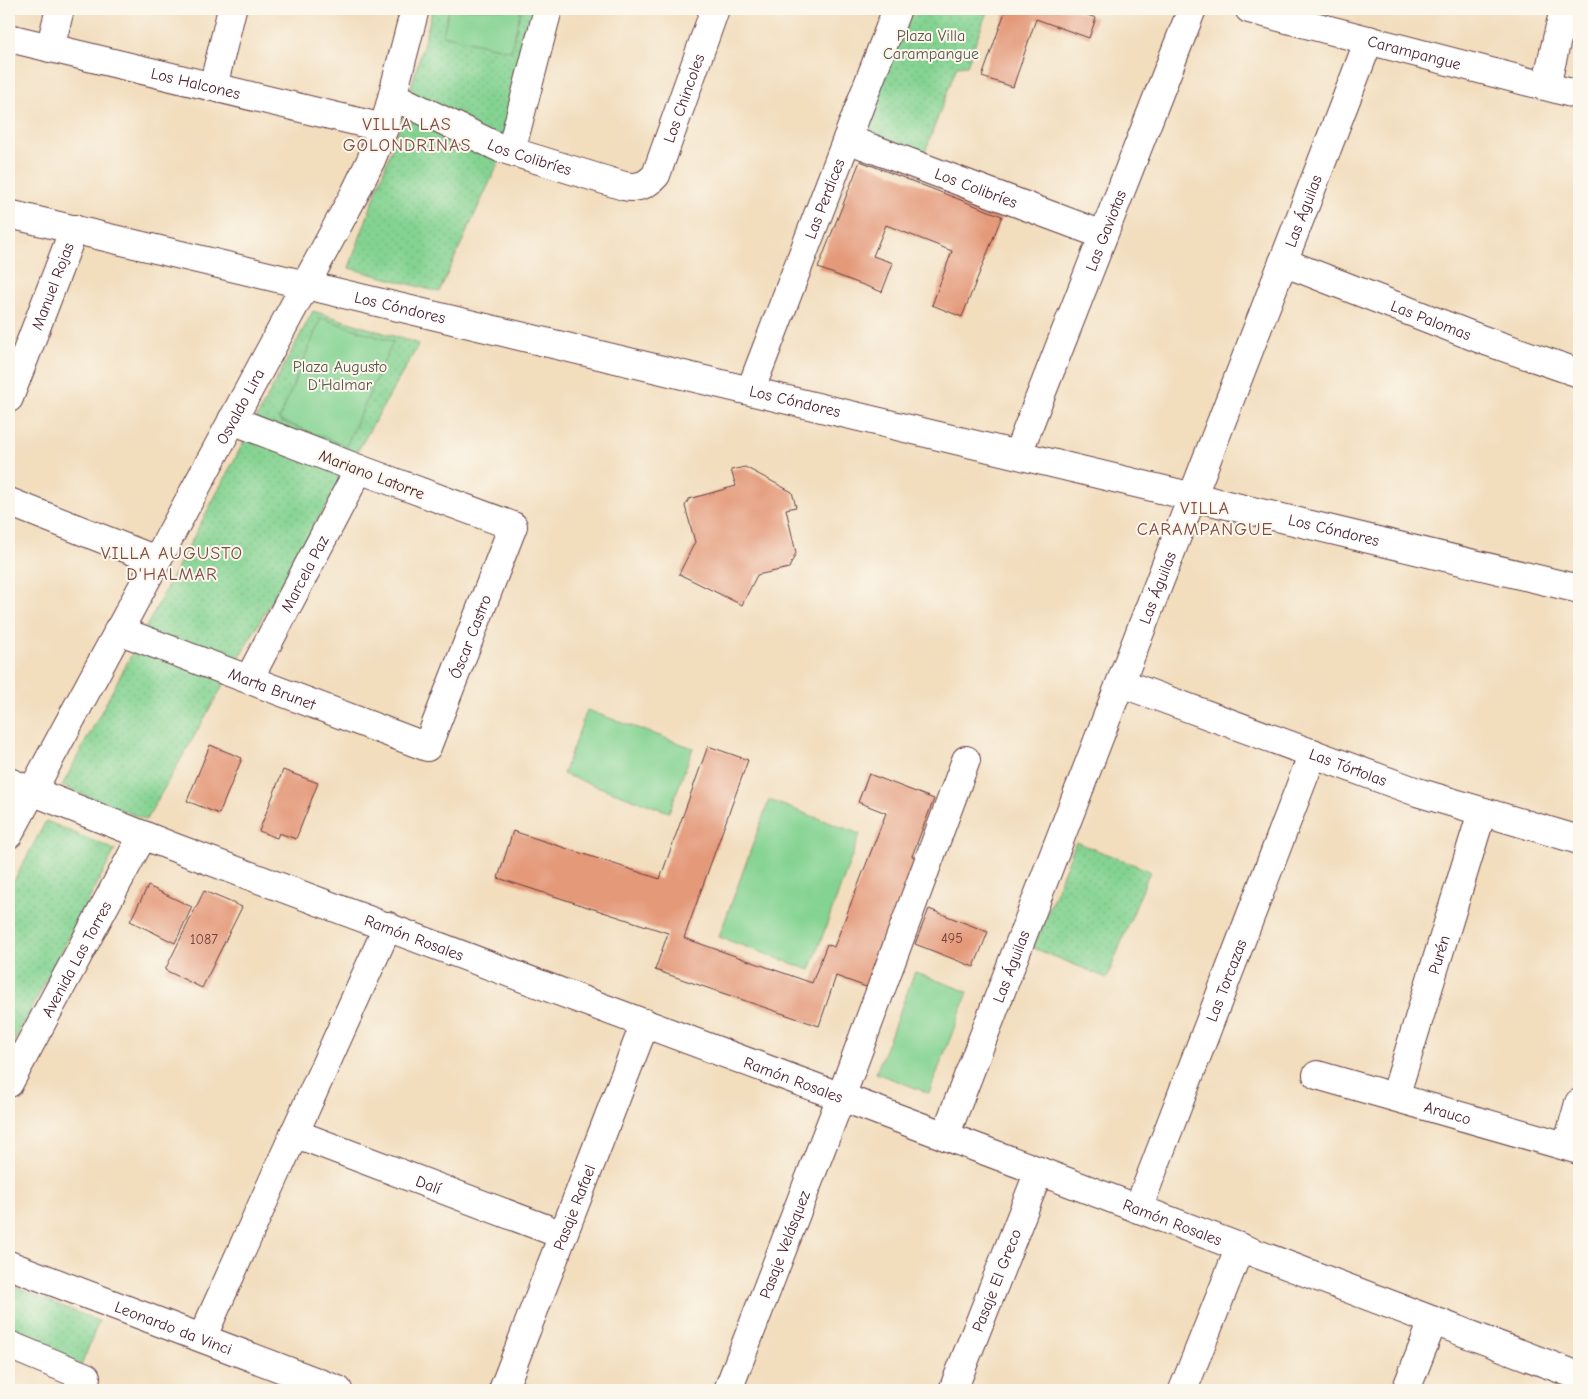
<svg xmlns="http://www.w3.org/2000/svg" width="1588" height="1399" viewBox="0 0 1588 1399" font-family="'Comic Neue',sans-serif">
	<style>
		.grass { fill: url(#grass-dots); stroke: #67795e }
		.garden { fill: #84d392; stroke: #67795e }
		.building { fill: #e49979 }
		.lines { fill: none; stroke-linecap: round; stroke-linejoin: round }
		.minor-casing { stroke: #633c41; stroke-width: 30 }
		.minor { stroke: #fff; stroke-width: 28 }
		.labels { text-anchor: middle; stroke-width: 4; stroke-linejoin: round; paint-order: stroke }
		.number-label { font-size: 14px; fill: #703e3e }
		.park-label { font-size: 16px; fill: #5b554a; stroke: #fbf7ec }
		.street-label { font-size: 16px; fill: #4a1f2b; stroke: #fbf7ec }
		.neighbourhood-label { font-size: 18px; letter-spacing: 1px; fill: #804a46; stroke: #fbf7ec }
	</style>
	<defs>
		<pattern id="grass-dots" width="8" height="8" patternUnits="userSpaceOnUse" patternTransform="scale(1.25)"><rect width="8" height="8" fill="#84d392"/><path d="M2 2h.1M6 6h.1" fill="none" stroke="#74b57e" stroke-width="1.8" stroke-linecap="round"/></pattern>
	</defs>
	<rect width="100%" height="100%" fill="#fbf7ec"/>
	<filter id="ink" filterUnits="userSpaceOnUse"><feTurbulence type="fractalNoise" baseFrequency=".02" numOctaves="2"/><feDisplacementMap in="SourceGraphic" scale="10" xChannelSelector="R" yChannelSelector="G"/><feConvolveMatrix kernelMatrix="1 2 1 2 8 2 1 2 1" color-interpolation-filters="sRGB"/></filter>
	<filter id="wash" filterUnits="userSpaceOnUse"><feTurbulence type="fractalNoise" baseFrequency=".0096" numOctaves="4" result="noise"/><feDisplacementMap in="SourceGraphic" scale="20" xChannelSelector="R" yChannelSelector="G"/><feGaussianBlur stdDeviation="1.12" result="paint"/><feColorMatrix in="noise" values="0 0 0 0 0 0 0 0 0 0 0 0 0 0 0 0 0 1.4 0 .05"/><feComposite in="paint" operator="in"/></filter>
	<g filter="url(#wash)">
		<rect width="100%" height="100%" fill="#f2ddbd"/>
		<path class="grass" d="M433,9H537L504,151L439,292L349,268L403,117Z
			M907,9H988L967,65L957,66L923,157L860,133Z
			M313,311L419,344L146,820L62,786Z
			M46,821L115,850L9,1051V890Z
			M1076,842L1150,871L1107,978L1033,948Z
			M9,1285L99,1321L81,1366L9,1337Z"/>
		<path class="garden" d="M449,9H521L511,51L443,35Z
			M321,318L393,342L346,446L279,420Z
			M587,710L693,748L669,812L563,774Z
			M769,800L860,834L810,970L719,937Z
			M915,972L968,992L929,1093L876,1073Z"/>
		<g id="blocks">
			<path class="building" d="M1006,9H1071L1096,18L1089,38L1036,19L1013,87L982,77Z
				M860,161L1002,216L962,317L932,305L952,251L886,225L873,256L893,263L882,292L818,268Z
				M745,467L792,492L796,507L786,509L796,553L789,568L757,575L742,605L679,574L695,542L685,506L689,499L736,486L731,470Z
				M210,745L242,758L219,814L187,801Z
				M708,746L748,760L684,938L812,983L827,944L834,947L886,813L858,802L869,774L934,799L912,856L922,860L872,989L836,976L819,1026L655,970L668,933L498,878L513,831L660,879Z
				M283,770L318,783L296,839L279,833L277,838L259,831Z
				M148,886L192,907L175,943L130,921Z
				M204,891L242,907L202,988L165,970Z
				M929,909L988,932L974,967L915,944Z"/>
		</g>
	</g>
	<g filter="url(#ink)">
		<use href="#blocks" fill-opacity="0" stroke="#633c41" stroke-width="1"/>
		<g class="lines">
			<defs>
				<g id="minor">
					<path id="s1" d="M1249,9L1579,95"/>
					<path id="s2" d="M9,38L384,128"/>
					<path d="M50,48L60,9"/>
					<path d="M1546,86L1564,9"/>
					<path d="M213,87L232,9"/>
					<path id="s3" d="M393,96L500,148L624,186C638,189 647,185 656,175L715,9"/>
					<path id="s4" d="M847,139L1103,235"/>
					<path d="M511,151L548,9"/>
					<path id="s5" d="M9,214C532,339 1056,461 1579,589"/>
					<path id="s6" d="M1283,262L1483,340L1579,373"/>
					<path id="s7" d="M751,389L897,9"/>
					<path id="s8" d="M9,398L74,229"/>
					<path id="s9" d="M1018,453L1192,9"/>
					<path d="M9,502L156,560"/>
					<path id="s10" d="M118,630L427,747L513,526L359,469L232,420"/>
					<path id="s11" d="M249,679L359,469"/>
					<path id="s12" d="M1121,683L1417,792L1579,840"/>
					<path id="s13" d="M9,782L173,847L1039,1171L1579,1376"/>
					<path id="s14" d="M9,834L355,193L371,160L384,128L415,9"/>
					<path id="s15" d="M1317,1075L1579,1150"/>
					<path id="s16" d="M9,1083L143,835"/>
					<path id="s17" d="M1395,1097L1482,812"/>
					<path id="s18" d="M294,1133L563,1235"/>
					<path id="s19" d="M945,1136L1369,40"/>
					<path d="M1567,1146L1579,1103"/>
					<path id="s20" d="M1138,1209L1313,753"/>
					<path id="s21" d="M9,1265L338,1390"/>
					<path d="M202,1338L388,926"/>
					<path d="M9,1345L86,1377"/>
					<path id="s22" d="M503,1390L645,1023"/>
					<path id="s23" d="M728,1390L841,1097L966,760"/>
					<path id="s24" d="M953,1390L1039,1171"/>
					<path d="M1183,1390L1240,1247"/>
					<path d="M1406,1390L1433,1321"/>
				</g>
			</defs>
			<use href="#minor" class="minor-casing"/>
			<use href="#minor" class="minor"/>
		</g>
	</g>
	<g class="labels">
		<g class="number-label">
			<text x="952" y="943">495</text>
			<text x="204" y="944">1087</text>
		</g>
		<g class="park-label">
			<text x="931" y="41">Plaza Villa<tspan x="931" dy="18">Carampangue</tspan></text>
			<text x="340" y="372">Plaza Augusto<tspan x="340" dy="18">D'Halmar</tspan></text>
		</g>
		<g class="street-label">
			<text dy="6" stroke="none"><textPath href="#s1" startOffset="171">Carampangue</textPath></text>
			<text dy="6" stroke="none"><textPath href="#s2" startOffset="192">Los Halcones</textPath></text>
			<text dy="6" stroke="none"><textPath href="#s3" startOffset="366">Los Chincoles</textPath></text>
			<text dy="6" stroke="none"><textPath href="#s3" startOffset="150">Los Colibríes</textPath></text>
			<text dy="6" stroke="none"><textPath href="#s4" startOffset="138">Los Colibríes</textPath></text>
			<text dy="6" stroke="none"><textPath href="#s7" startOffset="204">Las Perdices</textPath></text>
			<text dy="6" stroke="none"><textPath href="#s19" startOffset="992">Las Águilas</textPath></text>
			<text dy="6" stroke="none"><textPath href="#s9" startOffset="239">Las Gaviotas</textPath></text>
			<text dy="6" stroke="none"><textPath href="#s8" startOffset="120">Manuel Rojas</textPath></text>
			<text dy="6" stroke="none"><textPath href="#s5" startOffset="402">Los Cóndores</textPath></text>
			<text dy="6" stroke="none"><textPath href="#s6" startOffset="159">Las Palomas</textPath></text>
			<text dy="6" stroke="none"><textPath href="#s5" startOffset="808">Los Cóndores</textPath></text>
			<text dy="6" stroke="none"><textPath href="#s14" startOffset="486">Osvaldo Lira</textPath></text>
			<text transform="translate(372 474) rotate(21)" y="6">Mariano Latorre</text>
			<text dy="6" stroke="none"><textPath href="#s5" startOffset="1362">Los Cóndores</textPath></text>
			<text dy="6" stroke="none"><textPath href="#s11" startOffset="119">Marcela Paz</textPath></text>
			<text dy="6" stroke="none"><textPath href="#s19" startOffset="588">Las Águilas</textPath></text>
			<text dy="6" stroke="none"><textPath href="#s10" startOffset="449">Óscar Castro</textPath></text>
			<text dy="6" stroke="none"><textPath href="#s10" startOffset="165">Marta Brunet</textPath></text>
			<text dy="6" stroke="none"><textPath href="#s12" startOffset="242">Las Tórtolas</textPath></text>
			<text dy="6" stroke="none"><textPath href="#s13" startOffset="434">Ramón Rosales</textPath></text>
			<text dy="6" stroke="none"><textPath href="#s17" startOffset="149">Purén</textPath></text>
			<text dy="6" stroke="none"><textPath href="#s16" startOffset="141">Avenida Las Torres</textPath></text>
			<text dy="6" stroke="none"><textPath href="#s19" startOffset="182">Las Águilas</textPath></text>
			<text dy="6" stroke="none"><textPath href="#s20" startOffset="245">Las Torcazas</textPath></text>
			<text dy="6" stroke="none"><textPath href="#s13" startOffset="839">Ramón Rosales</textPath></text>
			<text dy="6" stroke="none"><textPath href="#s15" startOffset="136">Arauco</textPath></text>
			<text dy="6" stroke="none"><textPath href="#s18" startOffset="144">Dalí</textPath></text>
			<text dy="6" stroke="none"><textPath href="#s22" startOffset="196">Pasaje Rafael</textPath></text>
			<text dy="6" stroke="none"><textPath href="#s13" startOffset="1244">Ramón Rosales</textPath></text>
			<text dy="6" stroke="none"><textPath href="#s23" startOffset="156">Pasaje Velásquez</textPath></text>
			<text dy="6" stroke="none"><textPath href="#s24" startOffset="118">Pasaje El Greco</textPath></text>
			<text dy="6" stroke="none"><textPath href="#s21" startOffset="176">Leonardo da Vinci</textPath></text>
		</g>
		<g class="neighbourhood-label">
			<text x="407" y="130">VILLA LAS<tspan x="407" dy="21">GOLONDRINAS</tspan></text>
			<text x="1205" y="514">VILLA<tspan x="1205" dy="21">CARAMPANGUE</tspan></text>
			<text x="172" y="559">VILLA AUGUSTO<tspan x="172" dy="21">D'HALMAR</tspan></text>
		</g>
	</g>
	<rect width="1588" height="1399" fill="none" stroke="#fbf7ec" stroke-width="30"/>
</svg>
